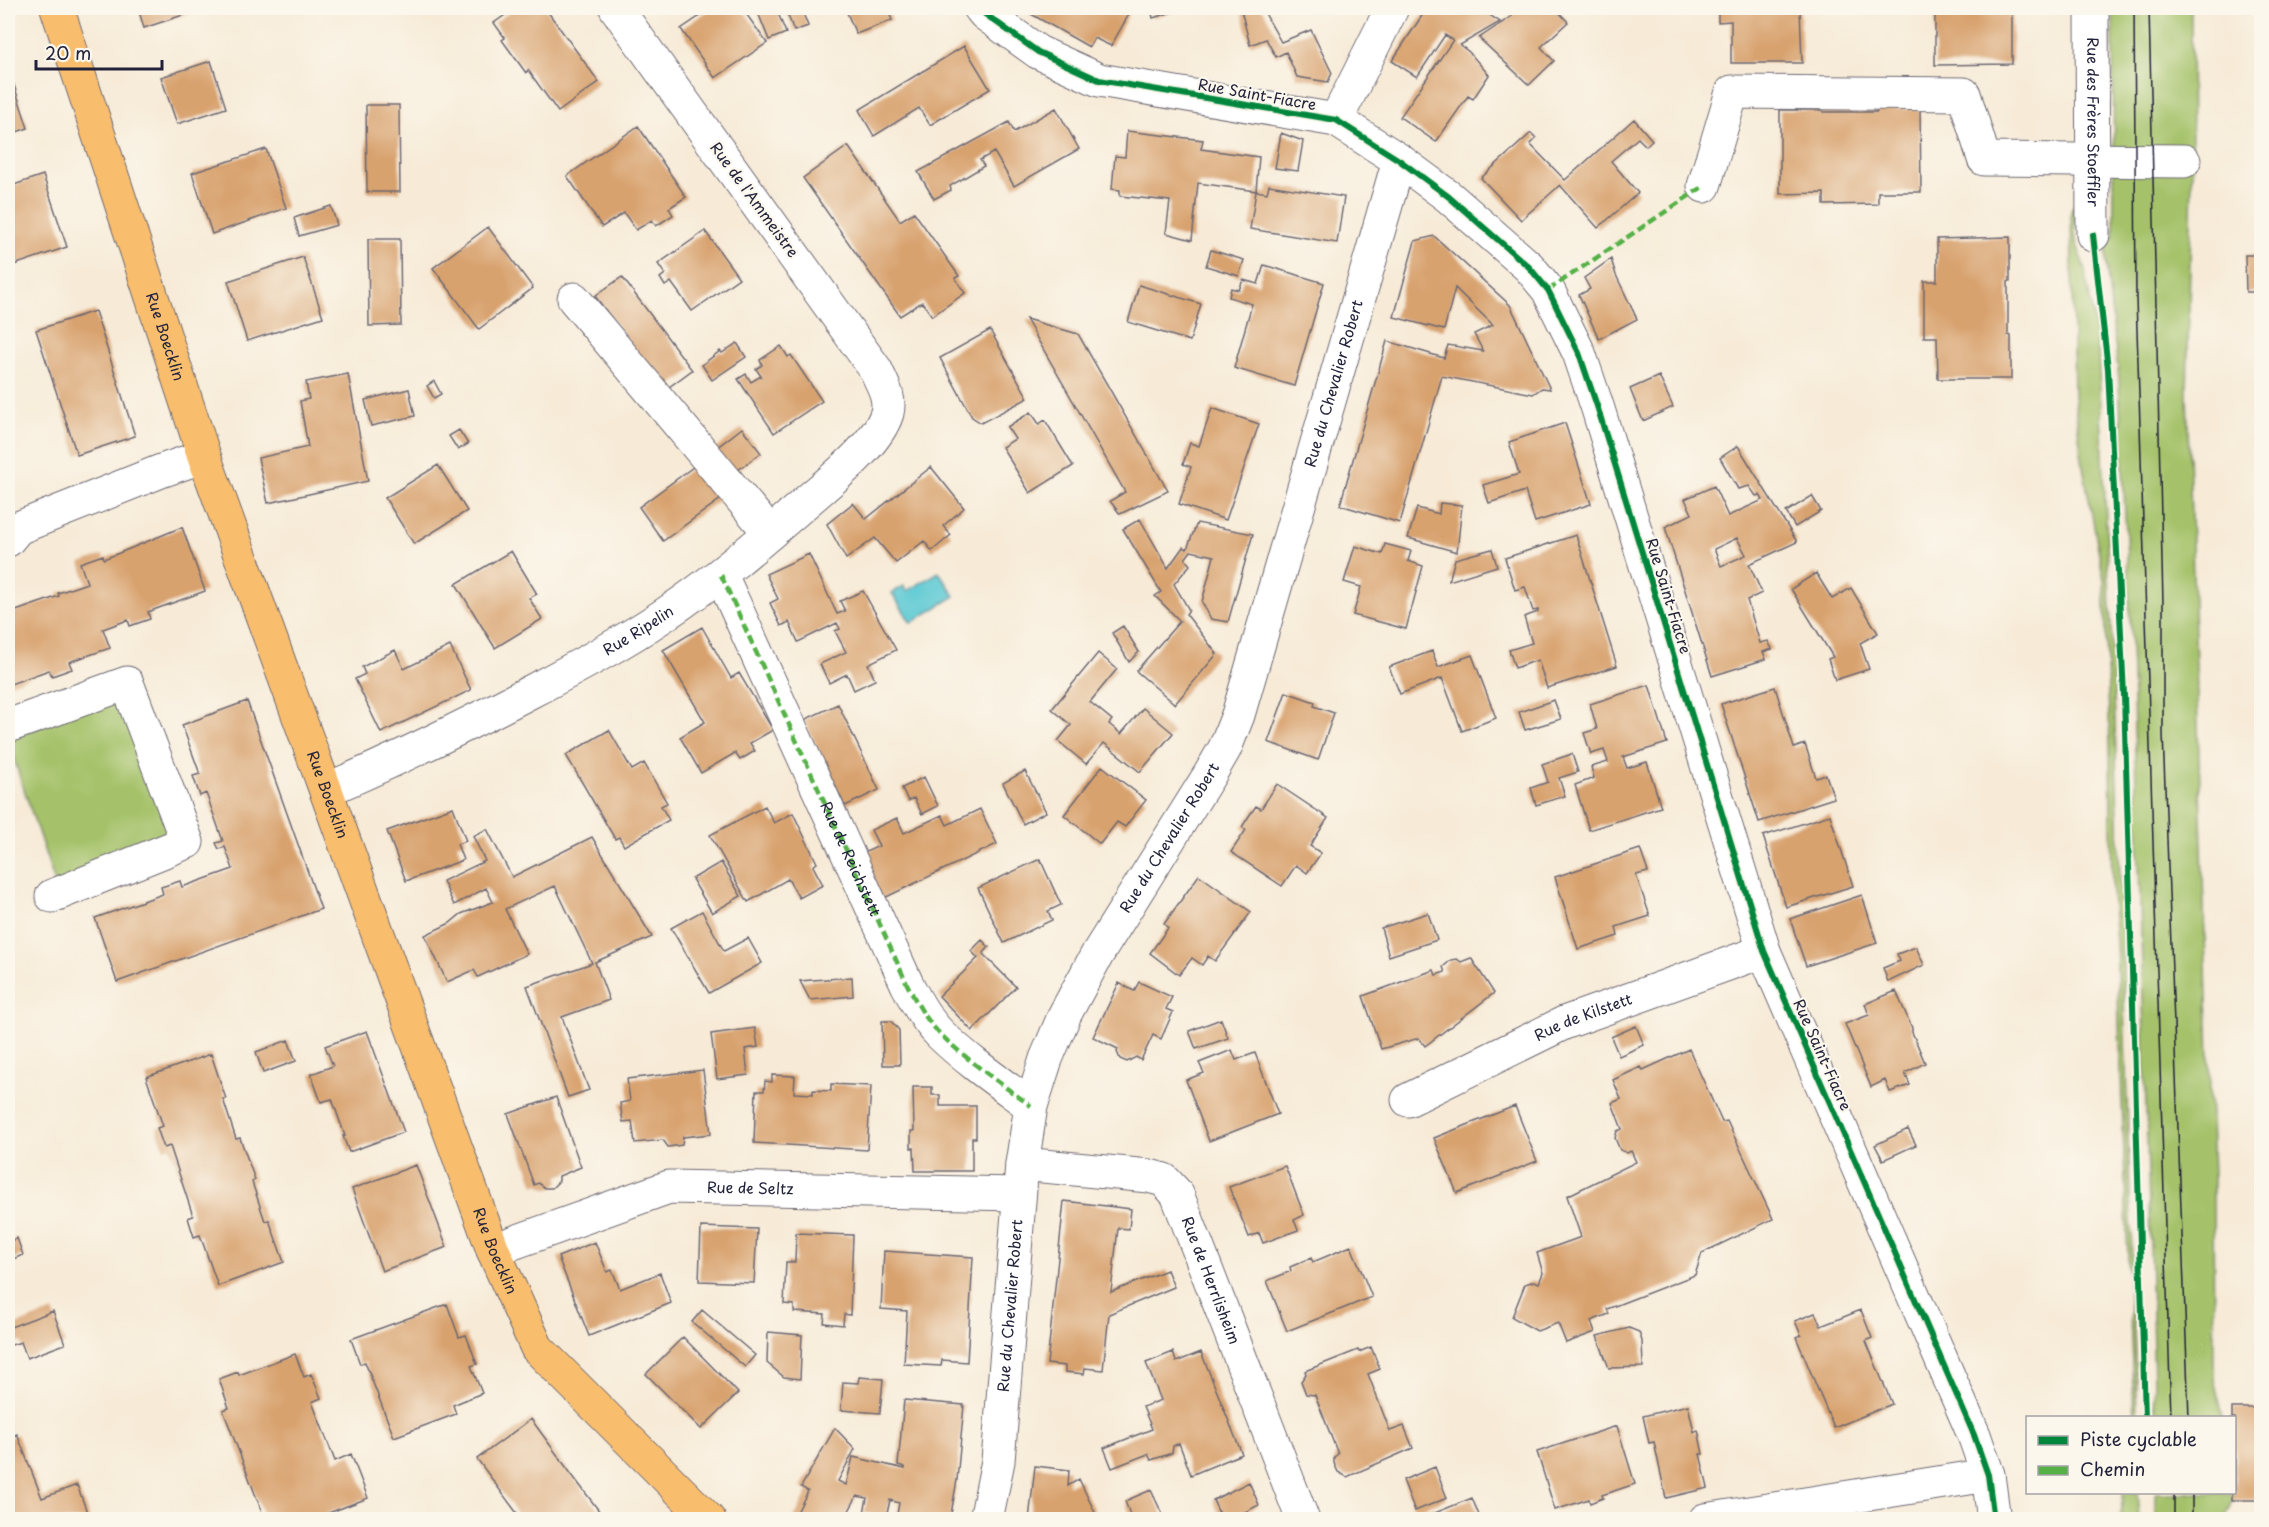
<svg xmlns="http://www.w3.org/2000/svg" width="2269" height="1527" viewBox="0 0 2269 1527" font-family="'Playpen Sans',sans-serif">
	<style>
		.green { fill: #a5c26a; stroke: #647252; stroke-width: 1.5 }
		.water { fill: #5cc9d3; stroke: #3f7687; stroke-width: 1.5 }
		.building { fill: #d8a26e; fill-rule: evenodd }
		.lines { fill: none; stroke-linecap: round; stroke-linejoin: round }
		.minor-casing { stroke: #6d6872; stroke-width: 35 }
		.major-casing { stroke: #6d6872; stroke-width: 35 }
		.minor { stroke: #fff; stroke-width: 33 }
		.major { stroke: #f9be6d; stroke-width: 33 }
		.tram { stroke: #22223b; stroke-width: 1.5 }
		.quiet { stroke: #55b146; stroke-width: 4.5; stroke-dasharray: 9 4.5; stroke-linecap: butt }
		.cycleway-casing { stroke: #fbf7ec; stroke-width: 10 }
		.cycleway { stroke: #00873e; stroke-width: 6 }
		.labels { text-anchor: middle; stroke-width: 4.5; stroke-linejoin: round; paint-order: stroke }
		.street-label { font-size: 15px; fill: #22223b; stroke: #fbf7ec }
	</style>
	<rect width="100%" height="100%" fill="#fbf7ec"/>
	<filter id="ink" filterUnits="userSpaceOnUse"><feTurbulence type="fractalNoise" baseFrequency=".0167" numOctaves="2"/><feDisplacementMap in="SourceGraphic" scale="12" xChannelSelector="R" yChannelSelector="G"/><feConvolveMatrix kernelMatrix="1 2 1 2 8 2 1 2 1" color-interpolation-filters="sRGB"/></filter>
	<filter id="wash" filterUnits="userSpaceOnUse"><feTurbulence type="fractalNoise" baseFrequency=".008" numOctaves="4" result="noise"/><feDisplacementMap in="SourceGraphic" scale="24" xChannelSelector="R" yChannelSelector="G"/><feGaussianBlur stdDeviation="1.35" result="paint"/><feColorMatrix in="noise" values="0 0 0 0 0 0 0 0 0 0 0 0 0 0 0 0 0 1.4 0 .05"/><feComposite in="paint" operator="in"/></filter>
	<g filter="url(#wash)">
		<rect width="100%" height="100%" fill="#f7ebd8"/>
		<path class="green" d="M2113,8H2191L2192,178L2187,394L2213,1178L2214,1379L2223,1417H2155L2139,864L2131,646L2119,379L2107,273L2106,237L2114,236Z
			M2074,205L2076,241L2085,270L2098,347L2100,391L2114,692L2137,1417H2134L2116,942L2112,893L2110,746L2104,580L2083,467L2074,397L2071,211Z
			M120,692L174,837L56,886L8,741Z
			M2124,1493H2137L2139,1519H2119Z
			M2156,1493H2232V1500L2225,1519H2156Z"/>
		<path class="water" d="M939,572L955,596L911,623L892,593L904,586L907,591Z"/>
		<g id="blocks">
			<path class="building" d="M138,8H204L144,28Z
				M515,8H545L599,82L558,112L528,70L526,73L502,40L505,38L494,23Z
				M712,8H742L767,43L715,78L681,29Z
				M764,8H776L786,33L769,40L757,10Z
				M785,8H801L808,26L794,31Z
				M845,8H902L889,13L892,20L856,34Z
				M1026,8H1122L1129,14L1111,46L1094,38L1089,47L1024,10Z
				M1151,8H1185L1153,18Z
				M1249,8H1262L1281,42L1311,30L1332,73L1328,82L1297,77L1286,52L1276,57L1266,39L1250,45L1241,10Z
				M1427,8H1479L1500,22L1460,45L1469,52L1489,75L1473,99L1468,96L1436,142L1400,117L1453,40L1445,35L1417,77L1392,61Z
				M1506,8H1555L1568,22L1541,47L1554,61L1529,85L1479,38L1512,16Z
				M1718,8H1800L1802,63H1731V21L1718,22Z
				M1935,8H2012V64L1935,65Z
				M964,46L990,89L930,125L919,108L874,136L859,110Z
				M211,61L226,108L177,124L161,77Z
				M10,73L28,128L8,135V74Z
				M366,105H399L400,192H367Z
				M1056,108L1079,149L1014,186L994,152L980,160L984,166L950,186L951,190L934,199L918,172L1009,122L1014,132Z
				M1877,109H1920L1921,192H1878V204L1824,205V193L1780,194V110H1823V112H1877Z
				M1634,119L1652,140L1646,146L1638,138L1611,161L1638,193L1598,228L1560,185L1521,220L1481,178L1531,133L1536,138L1530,144L1565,180Z
				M638,126L686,197L669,208L673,215L656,226L652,220L636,230L624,213L602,227L567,176Z
				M1127,131L1203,140L1201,149L1259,157L1256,191L1267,193L1269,185L1344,197L1337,243L1250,229L1256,191L1198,183L1192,240L1166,233L1170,201L1120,196V190L1112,189L1115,156L1125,157Z
				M1281,133L1303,141L1298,171L1275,168Z
				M848,146L900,221L914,212L959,276L955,278L965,293L932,316L922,302L900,316L803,178Z
				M266,149L286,208L212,234L192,173Z
				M43,175L67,247L8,267V187Z
				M331,206L337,225L299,236L294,218Z
				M488,227L533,288L479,329L433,268Z
				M705,231L739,278L692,311L671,282L665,286L660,278L665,274L658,264Z
				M1434,236L1510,305L1550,389L1542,388L1533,394L1442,376L1400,523L1340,505L1387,341L1444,358L1448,345L1483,351L1474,334L1493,325L1455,288L1444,330L1394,317L1415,241Z
				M2010,237V281L2008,282V335L2011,336V379H1938L1937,337H1924V281H1937V239Z
				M368,239H400L401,325L369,326Z
				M1211,250L1244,260L1239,276L1206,266Z
				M2245,255H2262V292H2246Z
				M303,257L323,317L247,341L228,281Z
				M1611,259L1616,275L1637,319L1599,339L1579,295L1590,289L1584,278Z
				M1264,265L1324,283L1294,386L1234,368L1252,304L1229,297L1231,288L1239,290L1243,280L1258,284Z
				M622,277L692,370L665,390L595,296Z
				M1139,285L1201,304L1190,341L1128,322Z
				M95,311L135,436L77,455L36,330Z
				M1026,319L1078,334L1168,491L1120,514L1110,501L1125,492Z
				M990,330L1028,398L981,423L972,417L940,358Z
				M737,343L746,357L712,380L702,365L720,351L722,353Z
				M781,346L788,357L791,355L822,401L774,433L738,379L746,374L751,382L761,376L756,369L762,365L760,360Z
				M348,374L368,481L268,503L258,458L308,447L300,401L309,399L306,382Z
				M1659,376L1673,407L1643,421L1630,389Z
				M434,381L441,394L434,398L427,386Z
				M409,389L415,416L371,426L365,400Z
				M1212,408L1259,424L1226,520L1179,504L1191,467L1183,464L1190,443L1199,446Z
				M1031,412L1039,424L1045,420L1073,466L1030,493L1002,447L1015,439L1007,427Z
				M1565,423L1591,504L1535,522L1525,491L1489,503L1483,485L1519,474L1509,442Z
				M742,428L761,453L734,473L715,449Z
				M459,430L468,444L458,450L449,436Z
				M1738,446L1797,542L1749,564L1762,593L1747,600L1760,643L1768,641L1772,649L1763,652L1766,659L1712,676L1665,527L1692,514L1685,499L1714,486L1728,516L1763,500L1760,495L1756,496L1749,486L1738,489L1720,458ZM1737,538L1746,555L1721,566L1714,549Z
				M704,459L729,493L663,541L639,507Z
				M438,465L467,511L414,544L385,498Z
				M931,467L964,508L943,526L951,535L932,551L924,541L896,563L875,538L846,559L827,524L853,503L866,519Z
				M1812,496L1821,511L1795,527L1786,512Z
				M1440,503L1462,505L1457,552L1408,538L1417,508L1439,514Z
				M1140,519L1168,568L1183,547L1187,549L1197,523L1253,534L1228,622L1211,619L1202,602L1214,556L1191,551L1185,559L1190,565L1174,584L1189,610L1186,614L1217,654L1175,704L1136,671L1180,621L1155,596L1161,592L1123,529Z
				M182,527L205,591L148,612L150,619L130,626L128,620L103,629L110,648L69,662L72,669L52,676L49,670L8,685V612L12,610L13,612L33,605L59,596L58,593L87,583L80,563L103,555L104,559L129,549Z
				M1576,535L1617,666L1547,688L1538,660L1515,668L1509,650L1532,643L1524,617L1538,612V610L1533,611L1525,587L1515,590L1505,558Z
				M1385,544L1411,551L1408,561L1423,566L1406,629L1353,615L1361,587L1344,582L1355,546L1382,554Z
				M1492,549L1497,566L1449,581L1455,559Z
				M511,551L537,594L529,598L542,619L495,648L456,584Z
				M809,554L837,614L845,611L840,601L863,591L896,650L868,664L875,680L854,690L847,674L829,683L820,664L846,652L835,631L840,629L837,623L798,642L789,622L781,626L770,603L778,599L766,574Z
				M1816,573L1832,599L1851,588L1878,633L1860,643L1869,669L1835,680L1828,659L1833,657L1791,589Z
				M1123,626L1139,652L1129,662L1112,633Z
				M702,627L731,678L739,673L773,730L750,743L755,751L740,760L735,753L701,773L680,737L705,722L663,650Z
				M450,646L471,690L381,733L355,679L365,674L362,667L395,650L404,669Z
				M1432,651L1438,667L1472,655L1496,718L1462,731L1442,678L1400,694L1389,667Z
				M1098,653L1117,669L1090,702L1112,720L1109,724L1121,734L1143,708L1173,733L1140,772L1104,743L1086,764L1058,741L1071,725L1052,709Z
				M1649,685L1667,743L1623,757L1627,768L1647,762L1661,807L1589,830L1575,785L1594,778L1591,767L1608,762L1604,750L1591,754L1584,733L1597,729L1590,704Z
				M1775,687L1794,748L1805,744L1816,778L1826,775L1834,798L1759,822L1721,704Z
				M1286,692L1315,702L1314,706L1334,713L1318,760L1268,742Z
				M1554,700L1561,719L1525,730L1519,712Z
				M247,701L321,909L117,982L95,918L163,894L161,887L180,881L182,887L233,869L225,847L219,849L216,843L223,841L206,793L200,796L193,776L200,774L182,725Z
				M838,704L879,790L845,806L804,720Z
				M609,730L632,770L644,763L667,803L661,806L669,820L624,846L619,837L615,839L566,755Z
				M1572,754L1578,772L1559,778L1565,796L1536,805L1531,788L1548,782L1542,764Z
				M1102,766L1146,800L1125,827L1117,822L1100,844L1064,815Z
				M1025,771L1046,812L1023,824L1003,783Z
				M924,777L938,806L922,814L914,798L908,801L902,788Z
				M1277,784L1328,818L1310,846L1321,853L1307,873L1296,865L1282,886L1231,852L1246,830L1242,827L1249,816L1256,806L1261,809Z
				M765,806L774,823L793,813L817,863L813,866L823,885L799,898L788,879L748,902L710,835Z
				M453,807L466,841L457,844L463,860L406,881L387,831Z
				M980,809L997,844L878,901L857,856L879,846L871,830L897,818L904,833L942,815L947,825Z
				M1830,815L1853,886L1786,907L1763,836Z
				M487,829L512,877L592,837L652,937L595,962L609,1000L562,1017L589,1090L568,1097L527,986L592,963L555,886L505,909L527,954L478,977L474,970L447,982L425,935L450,923L461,914L493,902L486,888L454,905L443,881L485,861L473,836Z
				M1640,849L1648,872L1636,875L1650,916L1616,927L1618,936L1578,949L1555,877Z
				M1040,859L1061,905L1048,911L1052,920L1004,943L978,888Z
				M721,862L741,896L712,913L692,879Z
				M1199,875L1251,912L1215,961L1208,956L1202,965L1192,958L1179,975L1150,953L1168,928L1164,924Z
				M1862,895L1877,943L1806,966L1790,919Z
				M702,911L724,951L748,938L762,963L709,993L671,928Z
				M1428,913L1437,940L1389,956L1381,928Z
				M982,940L989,947L983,954L1016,987L972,1031L939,996L978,958L971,951Z
				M1916,947L1924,965L1888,982L1883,968L1900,961L1897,954Z
				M1471,958L1494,993L1425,1046L1419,1038L1381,1049L1363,996L1434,970L1436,975L1445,972L1443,967L1451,960L1457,959L1461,962Z
				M852,977L853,996L810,1000L800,981Z
				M1139,982L1172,997L1166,1009L1173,1012L1161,1039L1153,1035L1141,1060L1136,1057L1127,1062L1120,1059L1117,1052L1118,1049L1093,1037L1119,983L1134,991Z
				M1896,991L1912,1028V1032L1925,1063L1905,1073L1910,1085L1890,1092L1885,1080L1871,1087L1845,1024L1869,1015L1865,1004Z
				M1221,1019L1228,1038L1196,1049L1189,1031Z
				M882,1021H891L899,1030L900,1065H883Z
				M1636,1026L1644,1045L1619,1056L1611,1037Z
				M755,1028L758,1047L745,1049L748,1075L717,1079L711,1034Z
				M367,1031L404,1132L349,1152L343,1136H345L332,1099L321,1102L311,1074L333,1066L325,1046Z
				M288,1040L296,1061L263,1073L256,1052Z
				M1689,1049L1722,1122L1727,1121L1773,1219L1702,1253L1695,1275L1607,1309L1609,1314L1591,1321L1595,1332L1566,1343L1558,1323L1537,1331L1512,1317L1525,1284L1534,1281L1539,1283L1543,1273L1537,1253L1581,1237L1567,1196L1636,1162L1631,1151L1627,1153L1620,1150L1615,1138L1617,1131L1622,1129L1612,1103L1621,1099L1613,1080L1641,1067L1643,1070Z
				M1232,1050L1236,1060L1255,1053L1278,1114L1209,1141L1186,1080L1204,1073L1199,1063Z
				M211,1054L226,1099H223L236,1139L240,1138L255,1180L252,1182L265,1221L269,1220L284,1262L218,1286L200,1235L194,1237L188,1218L193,1216L170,1146L164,1148L157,1128L163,1126L146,1077Z
				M703,1070L711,1134L683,1137L682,1145L668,1147L663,1140L635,1143L632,1121L623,1122L620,1103L630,1101L627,1079Z
				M772,1075L795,1076L794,1093L813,1094V1090L831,1091V1084L871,1086L867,1150L754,1143L756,1091H764L765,1081L772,1082Z
				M913,1087H932V1095H940V1106H976V1138H972V1171H915L914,1148H911V1131H914Z
				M556,1097L581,1167L559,1176V1181L552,1188H545L538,1183L534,1185L508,1114Z
				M1515,1106L1537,1161L1457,1193L1434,1138Z
				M1908,1129L1916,1145L1883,1160L1875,1145Z
				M416,1165L447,1247L382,1271L352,1189Z
				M1285,1166L1304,1215L1294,1220L1298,1230L1263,1243L1259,1233L1249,1237L1229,1187Z
				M1064,1201L1131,1209L1129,1229L1118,1228L1111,1292L1167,1270L1174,1287L1109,1314L1103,1370L1085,1368L1084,1374L1065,1372V1366L1047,1364Z
				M701,1227L757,1229L754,1283L699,1281Z
				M796,1233L853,1235L850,1315L844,1314L843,1325L824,1323L825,1314L794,1312V1305L784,1304L786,1262H795Z
				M17,1238L23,1255L8,1261V1242Z
				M595,1242L607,1272L612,1270L620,1289L660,1273L671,1303L589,1336L558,1257Z
				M1351,1246L1372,1297L1287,1331L1267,1281L1291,1271L1290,1267L1311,1258L1313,1262Z
				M884,1251L973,1257L967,1362L942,1360L941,1366L904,1364L907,1311L881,1309Z
				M447,1304L459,1337L466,1335L471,1348L477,1364L471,1366L482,1393L453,1405L456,1414L394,1437L365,1362L360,1364L351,1339Z
				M702,1310L755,1355L745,1367L692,1322Z
				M1861,1310L1872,1338L1866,1341L1892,1404L1834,1428L1796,1337L1801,1335L1795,1321L1815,1313L1821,1326Z
				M53,1311L65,1344L27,1358L21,1342L8,1346V1328Z
				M1629,1328L1639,1332L1642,1341L1643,1367L1609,1368L1597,1336Z
				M768,1332L802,1335L800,1379L784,1377L767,1363Z
				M683,1337L738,1393L701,1429L646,1374Z
				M1371,1347L1380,1369L1368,1374L1390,1431L1404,1426L1413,1448L1347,1477L1338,1472L1334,1463V1457L1338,1454L1315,1395L1306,1394L1301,1381L1306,1374L1305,1371L1358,1350L1359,1352Z
				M1173,1352L1176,1362L1201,1352L1242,1454L1191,1475L1179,1443L1173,1446L1172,1453L1151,1460L1148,1454L1112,1468L1104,1448L1152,1429L1143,1407L1161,1400L1146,1363Z
				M295,1354L304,1377L311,1374L321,1398L312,1402L335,1461L351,1454L368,1498L326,1514L329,1520H265L223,1410L229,1408L219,1379L238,1372L239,1375Z
				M859,1377L883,1379L880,1413L841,1410L843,1382L858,1383Z
				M904,1400L964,1405L957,1480L950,1520H896L899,1503L890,1500L886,1518L864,1513L867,1498L857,1496L844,1520H793L808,1491L801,1487L835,1428L855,1449L838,1481L846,1485L853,1457L905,1469V1467L898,1465Z
				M1688,1405L1694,1432L1698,1430L1703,1454H1700L1708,1488L1666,1498L1654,1442L1649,1443L1643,1416Z
				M2232,1408H2262V1500H2232V1492H2235V1418H2232Z
				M531,1419L572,1475L606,1520H522L477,1459Z
				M1617,1426L1635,1484L1602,1495L1603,1498L1590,1503L1589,1499L1555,1510L1537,1452Z
				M17,1434L42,1498L77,1485L90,1520H8V1438Z
				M1035,1466L1069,1470L1068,1486L1079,1479L1098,1519L1029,1520Z
				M1435,1467L1447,1498L1415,1511L1403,1480Z
				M1249,1482L1259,1505L1229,1520H1222L1213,1500Z
				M1151,1490L1165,1520H1132L1125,1501Z
				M1472,1498L1481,1520H1420V1519Z"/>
		</g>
	</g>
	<g filter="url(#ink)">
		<use href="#blocks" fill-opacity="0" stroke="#6d6872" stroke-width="1.5"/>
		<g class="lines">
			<defs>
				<g id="minor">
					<path d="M980,8L985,14L1038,52L1099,80L1336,120L1399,160L1449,197L1529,267L1548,290L1579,353L1598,409L1764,951L1974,1435L1988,1475L1994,1520"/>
					<path id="s1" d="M2092,8L2093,235"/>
					<path d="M1336,120L1392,8"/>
					<path d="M1704,186L1732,92L1964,94L1984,159L2184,161"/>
					<path d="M574,299L770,533"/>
					<path d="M8,540L18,528L161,471L204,456"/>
					<path d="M721,575L907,984C916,1002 926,1020 940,1034C968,1061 1000,1083 1031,1106"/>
					<path d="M8,726L127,683L187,842L52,896"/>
					<path id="s2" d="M326,790C395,761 463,727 530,692C576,668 621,644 664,615C714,582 760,542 806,502C830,481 878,444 887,413C891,397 882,384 876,370L616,8"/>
					<path id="s3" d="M1408,1100L1564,1023L1764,951"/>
					<path id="s4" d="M1022,1164L1149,1176L1164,1180L1177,1194L1303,1520"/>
					<path id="s5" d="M493,1250L669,1187L1019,1194"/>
					<path id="s6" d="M986,1520L998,1461L1022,1164L1031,1106L1046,1059L1065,1014L1098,953L1210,774L1225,748L1238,715L1399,160"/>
					<path d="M1705,1520L1988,1475"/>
				</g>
				<g id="major">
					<path id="s7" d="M57,8L204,456L493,1250L537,1348L709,1520"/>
				</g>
			</defs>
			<use href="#minor" class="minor-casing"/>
			<use href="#major" class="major-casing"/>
			<use href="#minor" class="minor"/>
			<use href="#major" class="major"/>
			<path class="tram" d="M2134,8L2136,298L2171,1418
				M2149,8L2163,603V734L2189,1418
				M2174,1492V1520
				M2192,1492V1520"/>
			<g class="quiet">
				<path d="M1548,290L1704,186"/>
				<path id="s8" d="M721,575L907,984C916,1002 926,1020 940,1034C968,1061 1000,1083 1031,1106"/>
			</g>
			<defs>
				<path id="cycleway" d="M980,8L985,14L1038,52L1099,80L1336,120L1399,160L1449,197L1529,267L1548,290L1579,353L1598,409L1764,951L1974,1435L1988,1475L1994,1520
					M2093,235L2108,369L2124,695L2145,1418"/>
			</defs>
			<use href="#cycleway" class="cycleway-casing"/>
			<use href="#cycleway" class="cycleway"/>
		</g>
	</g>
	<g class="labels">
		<g class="street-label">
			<text transform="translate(1257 95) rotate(10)" y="5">Rue Saint-Fiacre</text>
			<text dy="5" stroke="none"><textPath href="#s1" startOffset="114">Rue des Frères Stoeffler</textPath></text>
			<text transform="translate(754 200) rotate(54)" y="5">Rue de l'Ammeistre</text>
			<text dy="5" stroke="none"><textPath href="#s7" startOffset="346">Rue Boecklin</textPath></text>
			<text dy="5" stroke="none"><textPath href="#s6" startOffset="1206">Rue du Chevalier Robert</textPath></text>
			<text transform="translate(1668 596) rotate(73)" y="5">Rue Saint-Fiacre</text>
			<text dy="5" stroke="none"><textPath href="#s2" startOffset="351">Rue Ripelin</textPath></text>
			<text dy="5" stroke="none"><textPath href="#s7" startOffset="832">Rue Boecklin</textPath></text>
			<text dy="5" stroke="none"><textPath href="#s6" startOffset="720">Rue du Chevalier Robert</textPath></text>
			<text dy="5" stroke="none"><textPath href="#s8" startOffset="312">Rue de Reichstett</textPath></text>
			<text dy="5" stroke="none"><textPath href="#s3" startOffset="194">Rue de Kilstett</textPath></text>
			<text transform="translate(1822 1055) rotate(66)" y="5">Rue Saint-Fiacre</text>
			<text dy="5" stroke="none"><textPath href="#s5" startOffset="268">Rue de Seltz</textPath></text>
			<text dy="5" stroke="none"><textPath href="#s7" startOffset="1318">Rue Boecklin</textPath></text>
			<text dy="5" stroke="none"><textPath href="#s4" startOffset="255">Rue de Herrlisheim</textPath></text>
			<text dy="5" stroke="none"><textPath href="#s6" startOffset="216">Rue du Chevalier Robert</textPath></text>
		</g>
	</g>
	<rect width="2269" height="1527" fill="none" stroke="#fbf7ec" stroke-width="30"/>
	<rect x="2026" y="1416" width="210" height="78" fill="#fbf7ec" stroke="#a4a2a5" stroke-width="1.5"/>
	<rect x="2038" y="1436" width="30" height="9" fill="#00873e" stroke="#a4a2a5" stroke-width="1.5"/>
	<text x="2080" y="1446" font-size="18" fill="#22223b">Piste cyclable</text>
	<rect x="2038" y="1466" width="30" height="9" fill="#55b146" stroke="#a4a2a5" stroke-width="1.5"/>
	<text x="2080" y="1476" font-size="18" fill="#22223b">Chemin</text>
	<path d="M36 60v9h126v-9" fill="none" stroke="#22223b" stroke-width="3"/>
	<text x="45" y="60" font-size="18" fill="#22223b" stroke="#fbf7ec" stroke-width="4.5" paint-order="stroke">20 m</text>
</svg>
